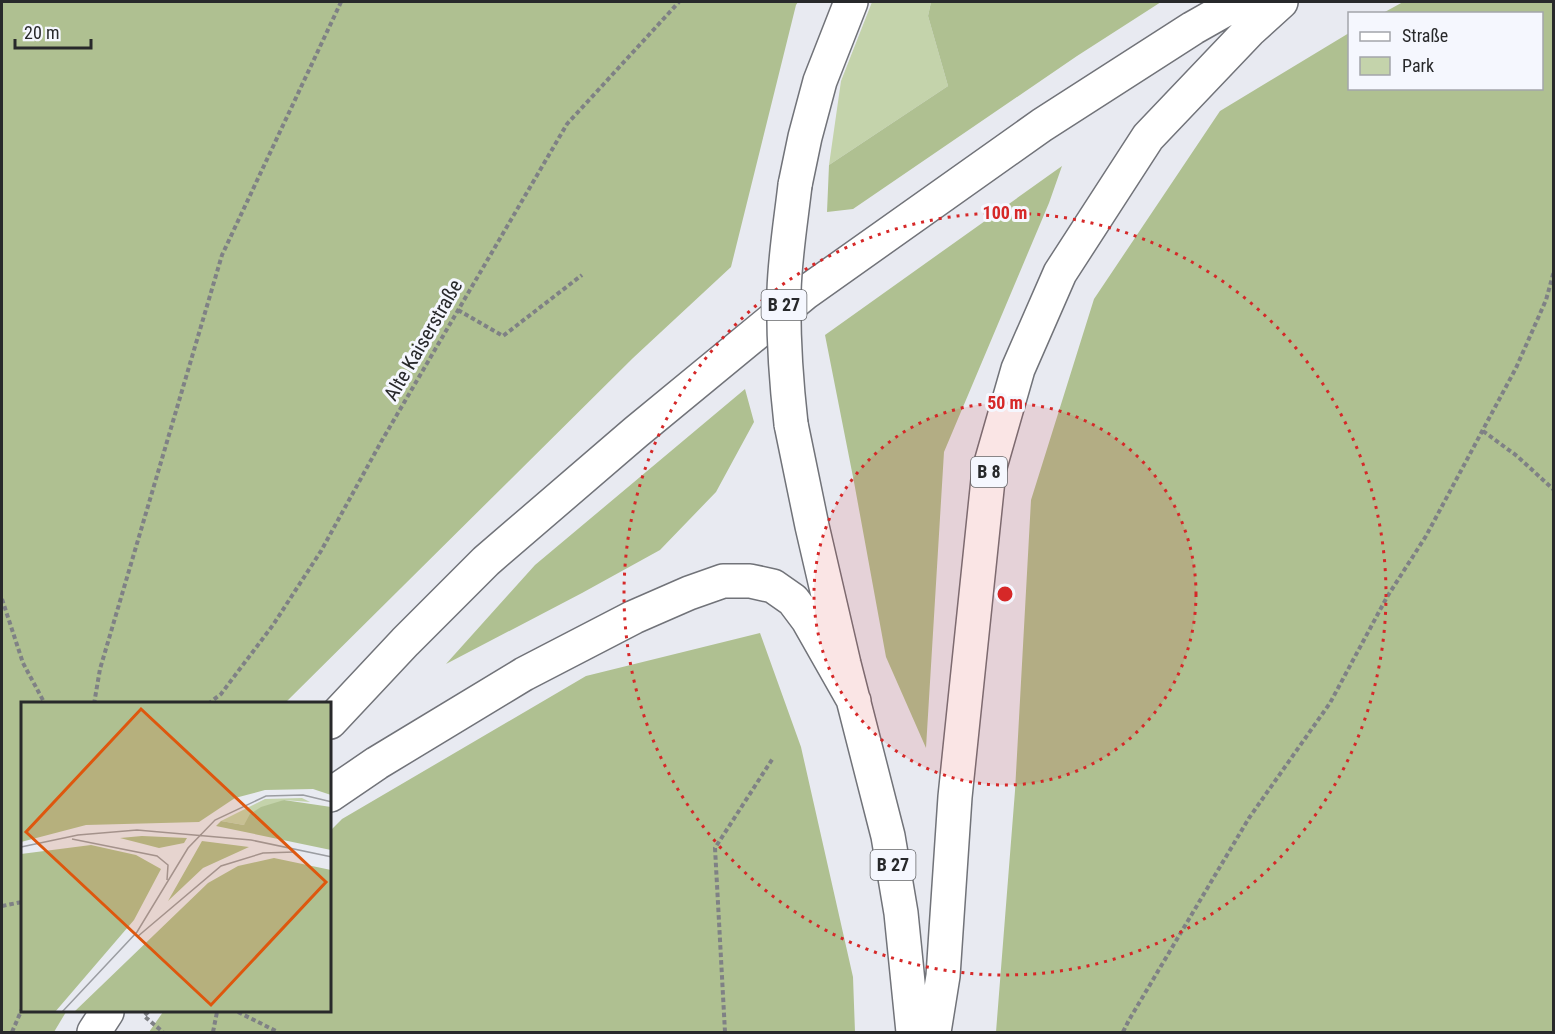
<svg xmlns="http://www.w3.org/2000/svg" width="1555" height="1034" viewBox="0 0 1555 1034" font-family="'Roboto Condensed',sans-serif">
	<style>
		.green { fill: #c4d3ab }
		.forest { fill: #afc091 }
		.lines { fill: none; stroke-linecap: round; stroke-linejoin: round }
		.major-casing { stroke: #717379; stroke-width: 36 }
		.path { stroke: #7f8185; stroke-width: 4; stroke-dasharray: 4.5 3; stroke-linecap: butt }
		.major { stroke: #fff; stroke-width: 33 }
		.major-bridge-casing { stroke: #717379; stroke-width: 36; stroke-linecap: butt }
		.major-bridge { stroke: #fff; stroke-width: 33 }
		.ring { fill: none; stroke: #d62828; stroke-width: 3; stroke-dasharray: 3 6 }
		.labels { text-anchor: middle; stroke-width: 6; stroke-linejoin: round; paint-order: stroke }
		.shield { fill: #f5f7fe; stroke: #66676a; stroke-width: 1.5 }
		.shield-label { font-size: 18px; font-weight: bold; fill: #28292b }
		.street-label { font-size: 20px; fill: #28292b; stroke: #f5f7fe }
		.inset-road { fill: none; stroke: #9b9da2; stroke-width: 1.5 }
		.view { fill: #de570e; fill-opacity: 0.15; stroke: #de570e; stroke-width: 3 }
		.inset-edge { fill: none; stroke: #28292b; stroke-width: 3 }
		.centre { fill: #d62828; stroke: #f5f7fe; stroke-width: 3 }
		.ring-label { font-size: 18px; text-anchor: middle; font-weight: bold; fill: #d62828; stroke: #f5f7fe; stroke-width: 6; stroke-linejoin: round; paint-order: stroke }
	</style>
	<rect width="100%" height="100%" fill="#e8eaf1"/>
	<path class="green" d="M872,2H931L928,16L948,86L829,165L841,81Z"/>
	<path class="forest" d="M2,2H798L796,5L731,267L633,358L284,704H22V1012H66L54,1032H2Z
		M931,2H1161L1077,56L853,209L827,212L829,165L948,86L928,16Z
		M1403,2H1553V1032H996L1015,791L1031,500L1094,299L1220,111L1349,33L1350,88H1542V14L1383,13Z
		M1062,166L1049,203L944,452L926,748L886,657L854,482L825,335Z
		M745,389L754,422L716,492L660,550L582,593L446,664L535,565Z
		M760,633L801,747L853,977L855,1032H149L163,1012H330V831L342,819L586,676Z"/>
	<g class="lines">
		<defs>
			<path id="major" d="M795,185L805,137L820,81L851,2
				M791,424L812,526L844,664L888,836L901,913L913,1032
				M330,722L405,642L486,561L636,432L805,293L1042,125L1193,28L1239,2
				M330,795L377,763L524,674L634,617L689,593L723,581H750L773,586L793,600L808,620L854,701
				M94,1032L107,1012
				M934,1032L943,976L955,797L989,470L1018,369L1060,273L1148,137L1249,31L1281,2"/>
		</defs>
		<use href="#major" class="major-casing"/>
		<path class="path" d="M458,310L503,336L582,275
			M1483,431L1517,456L1554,490
			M2,599L23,663L45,704
			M94,704L100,669L222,255L341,2
			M208,704L221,694L273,625L321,551L381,442L567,124L679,2
			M2,906L22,902
			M148,1012L144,1016L163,1032
			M238,1012L278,1032
			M12,1032L22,1009
			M213,1032L217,1012
			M725,1032L715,848L773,758
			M1123,1032L1129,1020L1249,818L1330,703L1387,597L1426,536L1516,368L1546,300L1554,271"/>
		<use href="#major" class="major"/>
		<defs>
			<path id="major-bridge" d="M791,424C786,380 783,335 784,291C785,256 791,220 795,185"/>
		</defs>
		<use href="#major-bridge" class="major-bridge-casing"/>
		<use href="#major-bridge" class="major-bridge"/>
	</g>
	<circle cx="1005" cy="594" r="191" fill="#d62828" fill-opacity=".12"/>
	<g class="ring">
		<circle cx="1005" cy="594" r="191"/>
		<circle cx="1005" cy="594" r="381"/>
	</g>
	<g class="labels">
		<g class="shield">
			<rect x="761.5" y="290" width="45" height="30" rx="4.5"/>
			<rect x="971" y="457" width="36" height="30" rx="4.5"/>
			<rect x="870.5" y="850" width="45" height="30" rx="4.5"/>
		</g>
		<g class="shield-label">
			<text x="784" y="311">B 27</text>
			<text x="989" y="478">B 8</text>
			<text x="893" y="871">B 27</text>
		</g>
		<g class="street-label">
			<text transform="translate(423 340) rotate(-60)" y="7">Alte Kaiserstraße</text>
		</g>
	</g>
	<g transform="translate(21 702)">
		<rect width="310" height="310" fill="#e8eaf1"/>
		<path d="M281,96L289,100L263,98L223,123L200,119L244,97Z" fill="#c4d3ab"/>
		<path d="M0,0H310V93L292,87L244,88L214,96L178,120L65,123L0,140ZM263,98L310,105V148L195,124L200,119L223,123L229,112L240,105ZM121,134L166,136L163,141L138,146L99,136ZM181,139L228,145L182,166L147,199ZM70,143L115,153L140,167L113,218L34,310H0V152ZM253,156L310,168V310H53L187,181L217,164Z" fill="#afc091"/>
		<path class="inset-road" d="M51,137L136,154L147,163L146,178M0,145L57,133L116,128L230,138L311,155M116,235L200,164L242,151L274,150M41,310L116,230L167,146L194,118L245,94L282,93L311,100"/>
		<path class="view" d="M120,7L305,180L190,303L5,130Z"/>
		<rect width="310" height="310" class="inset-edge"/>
	</g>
	<circle cx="1005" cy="594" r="9" class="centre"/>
	<g class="ring-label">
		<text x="1005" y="219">100 m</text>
		<text x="1005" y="409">50 m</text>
	</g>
	<rect width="1555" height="1034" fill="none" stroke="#28292b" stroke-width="6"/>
	<rect x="1348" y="12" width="195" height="78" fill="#f5f7fe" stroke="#a3a5aa" stroke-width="1.5"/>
	<rect x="1360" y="32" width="30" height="9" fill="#ffffff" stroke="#a3a5aa" stroke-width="1.5"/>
	<text x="1402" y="42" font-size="18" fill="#28292b">Straße</text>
	<rect x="1360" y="57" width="30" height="18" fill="#c4d3ab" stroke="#a3a5aa" stroke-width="1.5"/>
	<text x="1402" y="72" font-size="18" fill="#28292b">Park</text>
	<path d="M15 39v9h76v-9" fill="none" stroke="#28292b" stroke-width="3"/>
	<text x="24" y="39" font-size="18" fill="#28292b" stroke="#f5f7fe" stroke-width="4.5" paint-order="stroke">20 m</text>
</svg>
